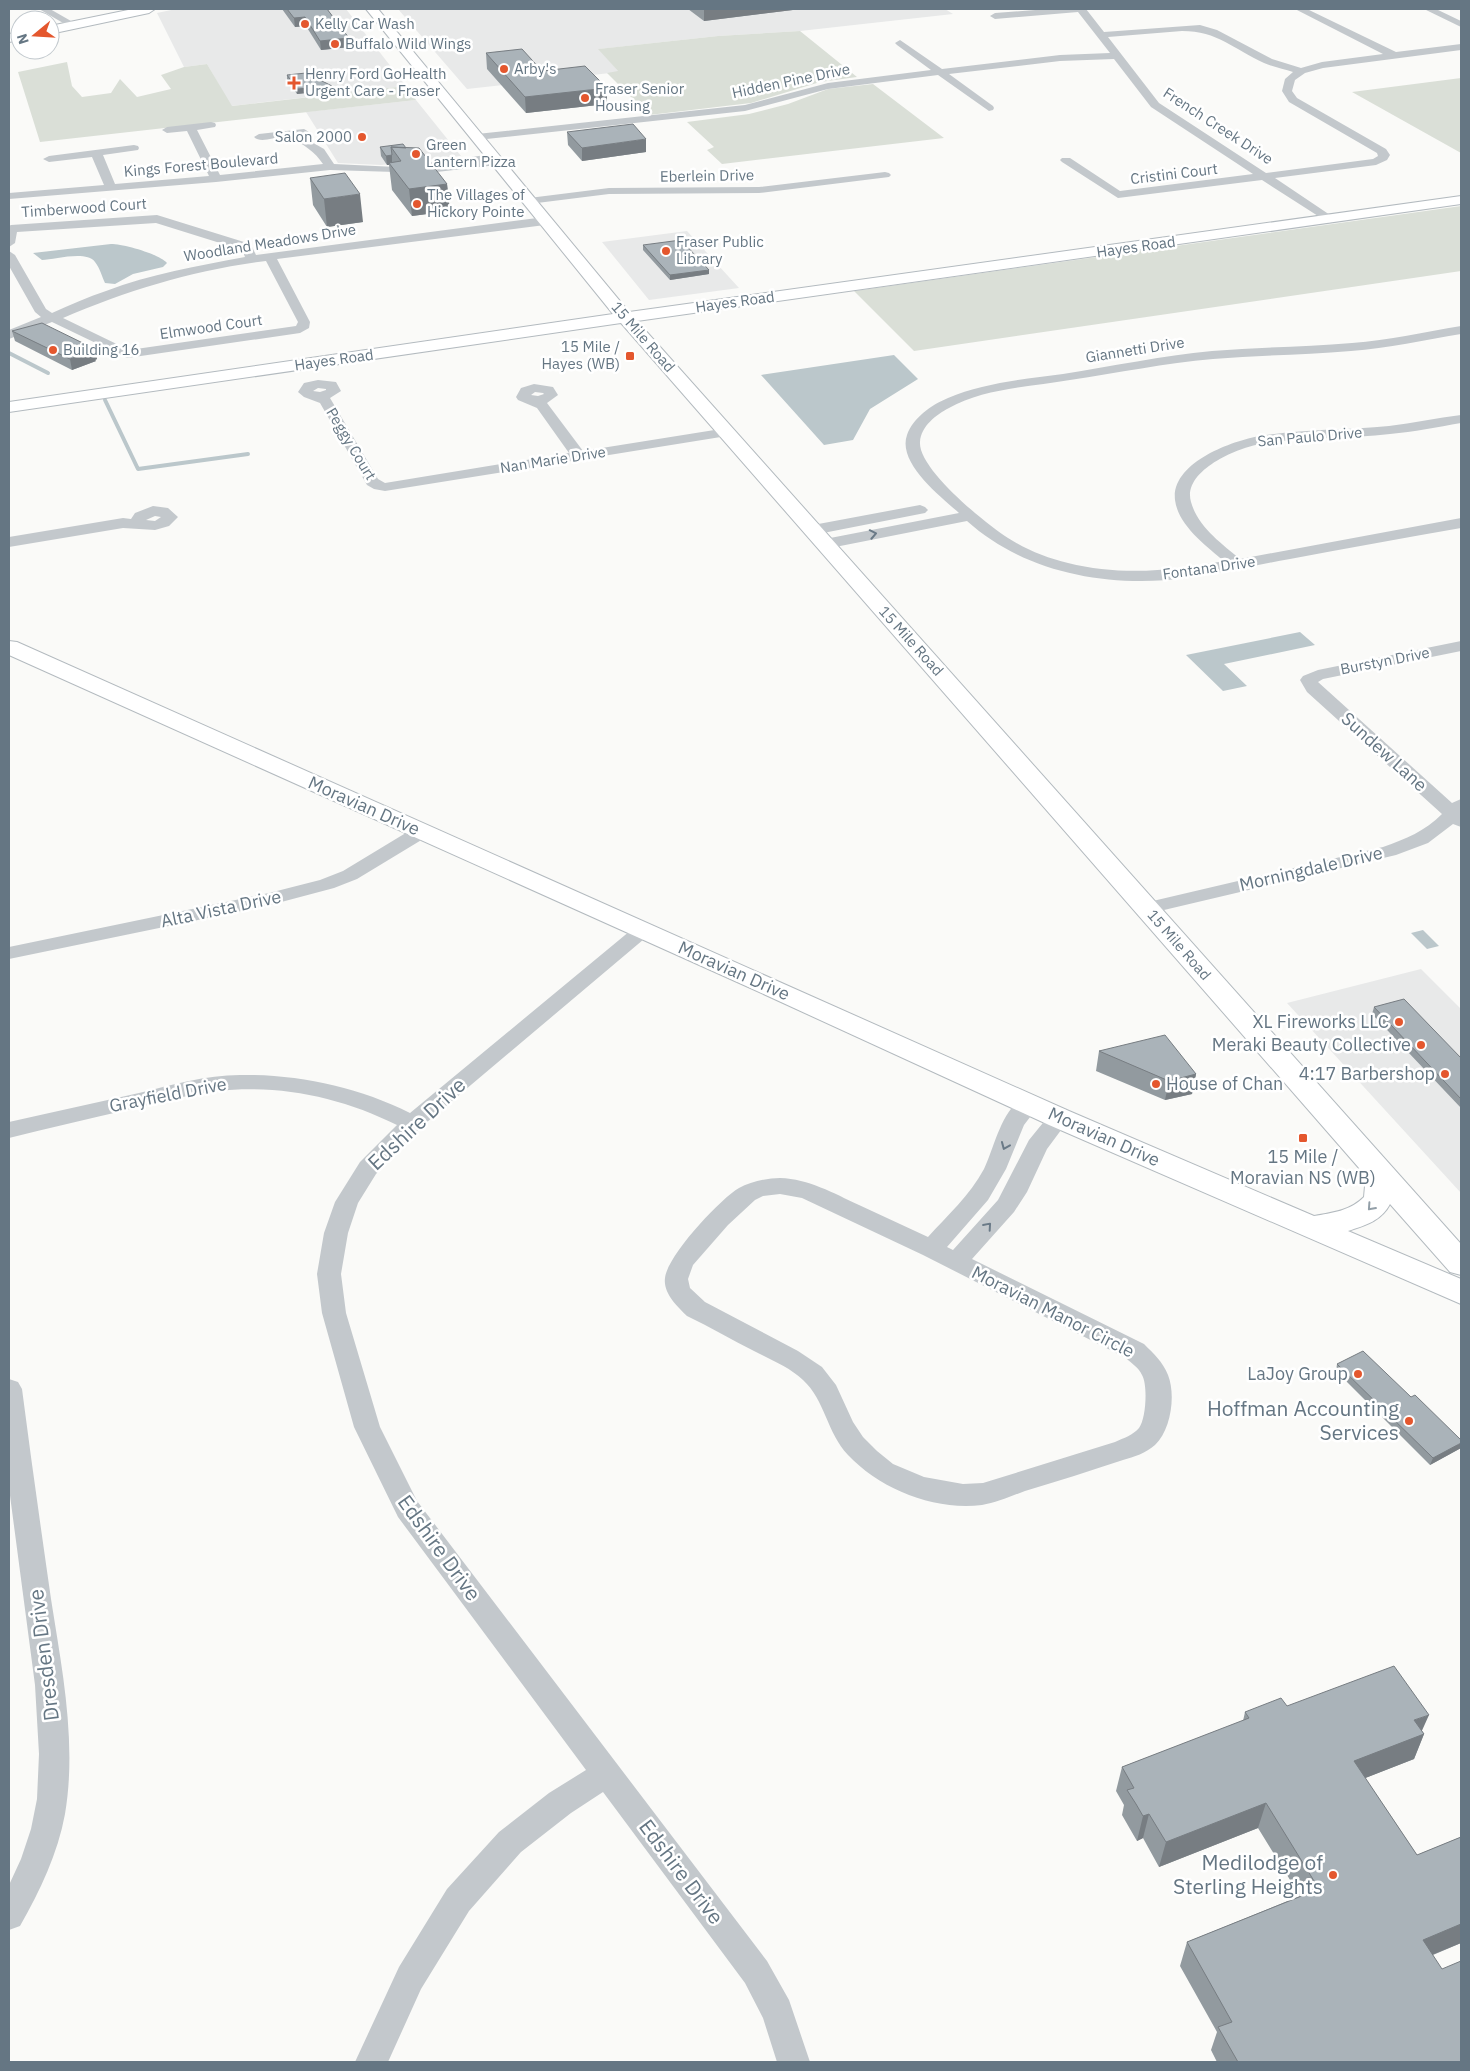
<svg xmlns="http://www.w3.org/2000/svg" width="1470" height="2071" viewBox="0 0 1470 2071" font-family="'IBM Plex Sans',sans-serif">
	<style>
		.built { fill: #e8e9e9 }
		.green { fill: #dadfd7 }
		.water { fill: #bbc7cb }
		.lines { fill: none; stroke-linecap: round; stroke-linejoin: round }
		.stream { stroke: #bbc7cb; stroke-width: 4 }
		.secondary-casing { stroke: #b3babf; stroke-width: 2 }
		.street { fill: #c3c8cc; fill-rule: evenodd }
		.secondary { fill: #fff; fill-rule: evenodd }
		.wall { fill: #929a9f }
		.shaded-wall { fill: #777d82 }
		.building { fill: #aab3b9; stroke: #777d82 }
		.oneway { stroke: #6a7a87 }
		.oneway2 { stroke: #939fa8 }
		.poi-dot { fill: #e4572e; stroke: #fff; stroke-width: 2 }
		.labels { text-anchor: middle; stroke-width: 5; stroke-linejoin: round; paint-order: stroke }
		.far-poi-label { font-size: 15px; fill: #657683; stroke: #fff; text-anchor: start }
		.far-street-label { font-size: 15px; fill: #657683; stroke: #fff }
		.street-label { font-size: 18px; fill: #657683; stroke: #fff }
		.poi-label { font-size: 18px; fill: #657683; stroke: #fff; text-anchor: end }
		.near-street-label { font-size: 21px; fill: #657683; stroke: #fff }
		.near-poi-label { font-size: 21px; fill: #657683; stroke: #fff; text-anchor: end }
	</style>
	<rect width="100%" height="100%" fill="#fafaf8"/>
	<path class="built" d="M176,9H346L406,86L231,106L207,64L184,67L157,13Z
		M398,9H945L953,14L800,31L718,36L599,49L619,72L467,89Z
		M416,100L461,156L381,165L338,163L306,112Z
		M687,231L739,288L649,300L602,242Z
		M1421,969L1461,1009V1193L1287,1003Z"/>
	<path class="green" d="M800,31L857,77L820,82L751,103L649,115L607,73L618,71L598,49L718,36Z
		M67,62L72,86L82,97L111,93L120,79L137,97L171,89L161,75L184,67L207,64L232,106L406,86L416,100L40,142L18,72Z
		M1461,78V153L1352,92Z
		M873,84L944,138L722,164L707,150L714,147L687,122L749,114L788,104L828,89Z
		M1461,206V271L914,351L854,291Z"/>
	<path class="water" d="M111,244C124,244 159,254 167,263L163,267L133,274L115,284L105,283C102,277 100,268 95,262C86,250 54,260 42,260L33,253Z
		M894,355L918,379L870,409L853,440L824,445L761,375Z
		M1300,632L1315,645L1224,664L1247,686L1223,691L1186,655Z
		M1423,930L1439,946L1427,949L1411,933Z"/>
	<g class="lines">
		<path class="stream" d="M9,353L48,373
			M105,400L138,469L248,454"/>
		<defs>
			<path id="secondary" d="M133,9H155L149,13L50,34V26Z
				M366,9H378L629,312L1461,196V204L637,321L1461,1244V1275L1450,1272L1390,1204C1381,1221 1366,1225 1348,1231L1461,1279V1304L1049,1125L746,986L9,655V641L17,642L1069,1111L1314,1216C1332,1213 1350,1211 1364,1197L1365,1186L1359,1168L621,323L9,412V402L613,314Z
				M20,32V40L9,42V34Z"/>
		</defs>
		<use href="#secondary" class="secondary-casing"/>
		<path class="street" d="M39,9H50L78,25L76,27H70Z
			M1048,9H1086L1104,32L1200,25L1217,30L1272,59L1301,68L1322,62L1383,54L1295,9H1307L1396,52L1461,44V50L1323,68L1305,73L1295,80L1292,91L1297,98L1386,149L1390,155L1387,160L1376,165L1275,178L1333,217L1335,219L1329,223L1262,180L1118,198L1062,162L1060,160L1062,158H1070L1120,191L1253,174L1151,107L1114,59L1060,61L949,74L993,106L994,108L993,110L989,111L938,75L828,89L745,111L477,140L472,137L477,134L745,105L828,83L931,70L897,45L895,43L900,40L942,69L1060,55L1110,53L1078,12L995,19L990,16L995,13ZM1182,31C1218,31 1233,49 1264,63C1273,67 1284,69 1293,72L1285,79L1282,91L1289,102L1377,153L1378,156L1373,159L1266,173L1159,103L1108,37Z
			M1424,9H1436L1461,21V27Z
			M211,122L215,123L216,125L215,127L197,130L220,175L323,164C316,153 302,142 288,138C278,134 262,145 254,137L259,134L304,129L309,132L308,134L301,136L324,149L334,164L396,167L494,154L498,155V159L503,162L497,165L428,173L330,170L216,182L9,199V193L104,185L92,157L49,162L43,159L49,156L134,145L138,146L139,148L138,150L103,155L115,184L209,176L187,131L167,133L162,130L167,127Z
			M885,172L889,173L891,175L889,177L759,193L609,194L529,204L523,201L529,198L609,188L759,187Z
			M157,215L244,242L252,247L256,255L545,217L551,221L545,225L277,259L310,322L309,328L300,333L127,358L52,322L9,339V330L41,317L35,312L9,266V251L15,255L46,309L52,313C70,305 88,297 106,291C150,274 198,266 245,257L243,252L236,248L156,223L17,232L15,243L9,247V226L11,225ZM266,261L298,322L296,326L129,350L63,318C129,290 194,270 266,261Z
			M1461,326V334C1425,340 1388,348 1351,351C1305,355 1259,355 1213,359C1165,363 1118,373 1070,380C1031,387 984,388 949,408C936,415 921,426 920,442C918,469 986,524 1008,538C1027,550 1047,558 1068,563C1120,576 1173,571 1224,561C1206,546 1178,525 1175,500C1171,463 1231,441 1260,436C1302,429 1346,430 1389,426C1413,423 1437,418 1461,415V423C1437,427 1414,432 1390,434C1347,439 1303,437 1260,444C1237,448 1182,471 1191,502C1198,527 1221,543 1240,559L1461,518V528C1404,538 1347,548 1290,559C1255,565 1222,573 1187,578C1110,588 1026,574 967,521L825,549L820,547L817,544L820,541L825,539L959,513C941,497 897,463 907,435C913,418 931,405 948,398C983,383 1025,379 1063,374C1112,366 1162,356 1212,351C1259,347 1306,347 1352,343C1389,340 1425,332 1461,326Z
			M318,380L336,382L341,391L330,398L378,479L385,483L569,453L537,408L518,400L516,397L521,388L534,384L553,387L558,395L547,403L583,451L727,428L732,429L734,432L732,435L727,436L385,491L374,489L367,485L320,403L304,397L298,392L304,383ZM318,388L326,389V390L320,392L313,391ZM535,392L543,393L544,394L538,396L531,395Z
			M920,505L925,507L928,510L925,513L813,535L808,533L805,530L808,527L813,525Z
			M153,506L168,508L178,517L169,526L155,530L123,528L9,547V537L123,518L131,519L135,513ZM155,516L161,517L155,521L146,520Z
			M1461,641V651L1323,679L1318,682L1452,803L1461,799V827L1453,824L1428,843L1396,855L1147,914L1140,912L1137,908L1140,904L1383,847C1406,839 1425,831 1442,814L1307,692L1300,680L1303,676L1318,670Z
			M421,826L428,828L430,832L428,836L357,879L334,888L270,905L9,959V947L269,893L320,880L343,871L414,828Z
			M643,924L650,926L653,930L650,934L420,1128L376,1174L358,1203L348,1233L341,1274L346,1313L380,1427L417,1501L767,1961L789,2000L810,2062H777L763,2018L745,1983L603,1792L571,1813L521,1852L469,1911L421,1989L388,2062H355L399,1967L447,1889L499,1832L549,1793L586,1770L398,1517L354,1427L322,1313L317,1274L324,1233L335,1202L360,1162L397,1125C341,1097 279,1084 217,1091C186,1095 157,1103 127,1110C88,1119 48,1128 9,1138V1122C52,1112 96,1103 139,1093C172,1085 206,1075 240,1075C298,1074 358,1087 410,1113L636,926Z
			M1029,1096L1037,1099L1040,1104L1024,1125L1006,1169L988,1200L947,1247L953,1250L998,1200L1029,1140L1051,1113L1059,1110L1067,1113L1070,1118L1047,1149L1027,1192L1014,1212L972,1259L1144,1344C1153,1353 1163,1362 1168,1375C1176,1395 1171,1430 1155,1445C1146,1453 1134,1457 1123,1460C1090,1471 1058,1481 1025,1491C1011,1496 996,1503 982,1505C934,1511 880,1489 848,1455C827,1433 825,1400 803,1380C789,1367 771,1360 754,1351C732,1340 710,1327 687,1316C677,1306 663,1293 665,1278C667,1256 720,1199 739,1188C750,1182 767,1178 780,1178C809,1179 833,1193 859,1205C882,1216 905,1226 928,1237C947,1216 970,1195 984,1169C995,1147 1002,1104 1029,1096ZM780,1194L802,1198L923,1255L1126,1358C1131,1363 1139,1368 1142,1375C1148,1385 1146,1419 1139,1428C1133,1435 1124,1438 1115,1442L983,1483L963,1484L924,1477L893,1464L877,1451L863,1437L853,1422L836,1385L822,1367L798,1351L705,1302L690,1288L688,1279L693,1265L728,1225L755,1200L763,1196Z
			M9,1379L18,1382L22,1389C31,1459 41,1529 51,1599C62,1669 77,1743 65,1814C58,1853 40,1891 20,1926L9,1930V1885L21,1859L31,1829L37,1799L39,1754L35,1685L9,1488Z"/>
		<use href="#secondary" class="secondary"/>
	</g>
	<path class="wall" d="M282,9H327L349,38L350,47L321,50L306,26L295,27Z
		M688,9H801L704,21Z
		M486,53L542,71L607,104L526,113L487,69Z
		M287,75L333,90L297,94L287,79Z
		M567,132L646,152L582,161L568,145Z
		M380,147L406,148L447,184L450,211L412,216L392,190L389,165H387L381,156Z
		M310,178L363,222L327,227L313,205Z
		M643,245L709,270V274L670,280L643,250Z
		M12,331L95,349L97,359L95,360L96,361L72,370L15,341Z
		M1374,1007L1461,1058V1108L1372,1014Z
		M1099,1051L1196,1074L1192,1094L1165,1100L1096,1071Z
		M1337,1364L1461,1448L1430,1465L1336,1371Z
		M1287,1706L1422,1731L1424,1734L1414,1759L1365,1778L1417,1855L1461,1837V1943L1433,1955L1461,2062H1217L1211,2050L1217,2032L1180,1966L1187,1942L1300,1896L1258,1828L1159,1867L1143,1838L1137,1841L1130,1829L1122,1815L1124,1805L1116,1791L1122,1767L1243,1721L1245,1712Z"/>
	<path class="shaded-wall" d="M704,9H801L704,21Z
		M305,17L306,26L295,27L294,18Z
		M349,38L350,47L321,50L320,41Z
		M332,86L333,90L297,94V89Z
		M607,88V104L526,113L525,97Z
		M646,139V152L582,161V148Z
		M392,155V164L389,163V165H387L386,156Z
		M447,184L450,211L412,216L409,189Z
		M360,194L363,222L327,227L324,199Z
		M709,270V274L670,280V275Z
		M95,349L97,359L95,360L96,361L72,370L70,359Z
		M1196,1074L1192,1094L1165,1100L1169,1081Z
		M1461,1443V1448L1430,1465L1433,1458Z
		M1429,1715L1420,1735L1424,1734L1414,1759L1345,1786L1354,1761L1414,1720Z
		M1266,1803L1258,1828L1159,1867L1166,1842Z
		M1149,1814L1143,1838L1137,1841L1143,1816Z
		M1461,1924V1943L1412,1963L1423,1940Z"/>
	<path class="building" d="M287,9H327L349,38L320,41L305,17L294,18Z
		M522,49L542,71L585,66L607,88L525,97L486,53Z
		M306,73L332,86L297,89L287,75Z
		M633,124L646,139L582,148L567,132Z
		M403,144L406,148L391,147L392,155L386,156L380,147Z
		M391,147L419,148L447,184L409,189L389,163L401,161Z
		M345,173L360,194L324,199L310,178Z
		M681,240L709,270L670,275L643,245Z
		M42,323L95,349L91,350L93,351L70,359L12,331Z
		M1404,999L1461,1058V1099L1374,1007Z
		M1165,1035L1196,1074L1169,1081L1099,1051Z
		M1363,1351L1411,1397L1415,1395L1461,1440V1443L1433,1458L1337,1364Z
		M1394,1666L1429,1715L1414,1720L1424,1734L1354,1761L1417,1855L1461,1837V1924L1423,1940L1442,1969L1461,1961V2062H1238L1218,2027L1232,2022L1187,1942L1319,1889L1266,1803L1166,1842L1149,1814L1143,1816L1136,1804L1127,1790L1134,1788L1122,1767L1249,1718L1245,1712L1281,1698L1287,1706Z"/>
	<defs><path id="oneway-chevron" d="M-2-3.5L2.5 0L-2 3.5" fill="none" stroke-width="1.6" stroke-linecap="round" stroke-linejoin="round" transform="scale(1.25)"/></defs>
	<g class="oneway">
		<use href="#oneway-chevron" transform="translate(873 534) rotate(-11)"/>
		<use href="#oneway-chevron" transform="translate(1005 1146) rotate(113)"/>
		<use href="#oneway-chevron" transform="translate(988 1226) rotate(-49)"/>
	</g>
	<use class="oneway2" href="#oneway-chevron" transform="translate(1371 1207) rotate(132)"/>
	<g class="poi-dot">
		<circle cx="305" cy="24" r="5"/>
		<circle cx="335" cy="44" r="5"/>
		<circle cx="504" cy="69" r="5"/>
		<path d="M291.5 75.5h5v5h5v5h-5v5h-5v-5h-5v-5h5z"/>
		<circle cx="585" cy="98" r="5"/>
		<circle cx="362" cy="137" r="5"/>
		<circle cx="416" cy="154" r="5"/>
		<circle cx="417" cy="204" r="5"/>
		<circle cx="666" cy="251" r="5"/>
		<circle cx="53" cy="350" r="5"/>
		<rect x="625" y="351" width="10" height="10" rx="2.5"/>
		<circle cx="1399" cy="1022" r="5"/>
		<circle cx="1421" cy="1045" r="5"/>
		<circle cx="1445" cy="1074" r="5"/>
		<circle cx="1156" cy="1084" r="5"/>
		<rect x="1298" y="1133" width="10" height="10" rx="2.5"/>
		<circle cx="1358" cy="1374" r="5"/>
		<circle cx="1409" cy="1421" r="5"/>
		<circle cx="1333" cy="1875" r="5"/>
	</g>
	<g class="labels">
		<g class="far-poi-label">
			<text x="315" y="29">Kelly Car Wash</text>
			<text x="345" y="49">Buffalo Wild Wings</text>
			<text x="514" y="74">Arby's</text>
			<text x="305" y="79">Henry Ford GoHealth<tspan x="305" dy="17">Urgent Care - Fraser</tspan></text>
			<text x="595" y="94">Fraser Senior<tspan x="595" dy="17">Housing</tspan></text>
			<text x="352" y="142" text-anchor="end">Salon 2000</text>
			<text x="426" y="150">Green<tspan x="426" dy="17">Lantern Pizza</tspan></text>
			<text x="427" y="200">The Villages of<tspan x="427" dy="17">Hickory Pointe</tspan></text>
			<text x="676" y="247">Fraser Public<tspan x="676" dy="17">Library</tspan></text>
			<text x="620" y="352" text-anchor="end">15 Mile /<tspan x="620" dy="17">Hayes (WB)</tspan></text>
			<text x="63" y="355">Building 16</text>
		</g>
		<g class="far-street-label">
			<text transform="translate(791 81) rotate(-12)" y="5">Hidden Pine Drive</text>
			<text transform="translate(1218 126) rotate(33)" y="5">French Creek Drive</text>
			<text transform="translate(201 165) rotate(-5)" y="5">Kings Forest Boulevard</text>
			<text transform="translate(1174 174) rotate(-7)" y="5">Cristini Court</text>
			<text transform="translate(707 176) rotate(-1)" y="5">Eberlein Drive</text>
			<text transform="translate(84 208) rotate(-4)" y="5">Timberwood Court</text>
			<text transform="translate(270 243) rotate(-9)" y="5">Woodland Meadows Drive</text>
			<text transform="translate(1136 247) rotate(-8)" y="5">Hayes Road</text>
			<text transform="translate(735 302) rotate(-8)" y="5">Hayes Road</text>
			<text transform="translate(211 327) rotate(-8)" y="5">Elmwood Court</text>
			<text transform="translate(643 337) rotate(49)" y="5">15 Mile Road</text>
			<text transform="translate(1135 350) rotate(-9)" y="5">Giannetti Drive</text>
			<text transform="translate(334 360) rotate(-8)" y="5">Hayes Road</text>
			<text transform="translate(1310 437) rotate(-5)" y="5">San Paulo Drive</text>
			<text transform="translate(351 444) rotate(59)" y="5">Peggy Court</text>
			<text transform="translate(553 460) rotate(-9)" y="5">Nan Marie Drive</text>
			<text transform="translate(1209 568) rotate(-8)" y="5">Fontana Drive</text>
			<text transform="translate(911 641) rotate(48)" y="5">15 Mile Road</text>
			<text transform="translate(1385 661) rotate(-11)" y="5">Burstyn Drive</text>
			<text transform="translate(1179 945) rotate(49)" y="5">15 Mile Road</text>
		</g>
		<g class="street-label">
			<text transform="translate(1384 752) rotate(42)" y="6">Sundew Lane</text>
			<text transform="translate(364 806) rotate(24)" y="6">Moravian Drive</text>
			<text transform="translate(1311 869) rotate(-13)" y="6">Morningdale Drive</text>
			<text transform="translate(221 909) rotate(-12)" y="6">Alta Vista Drive</text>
			<text transform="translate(734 971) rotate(24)" y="6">Moravian Drive</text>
			<text transform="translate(168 1095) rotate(-11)" y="6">Grayfield Drive</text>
			<text transform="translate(1104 1137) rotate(24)" y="6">Moravian Drive</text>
			<text transform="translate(1053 1312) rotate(27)" y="6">Moravian Manor Circle</text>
		</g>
		<g class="poi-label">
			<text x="1389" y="1028">XL Fireworks LLC</text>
			<text x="1411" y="1051">Meraki Beauty Collective</text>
			<text x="1435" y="1080">4:17 Barbershop</text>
			<text x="1166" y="1090" text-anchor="start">House of Chan</text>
			<text x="1303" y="1163" text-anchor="middle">15 Mile /<tspan x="1303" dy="21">Moravian NS (WB)</tspan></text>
			<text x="1348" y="1380">LaJoy Group</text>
		</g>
		<g class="near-street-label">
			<text transform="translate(417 1124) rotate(-43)" y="7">Edshire Drive</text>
			<text transform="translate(439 1548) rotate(54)" y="7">Edshire Drive</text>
			<text transform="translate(44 1655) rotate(-97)" y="7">Dresden Drive</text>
			<text transform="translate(681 1872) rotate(53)" y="7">Edshire Drive</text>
		</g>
		<g class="near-poi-label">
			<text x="1399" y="1416">Hoffman Accounting<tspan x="1399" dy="24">Services</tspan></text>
			<text x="1323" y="1870">Medilodge of<tspan x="1323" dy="24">Sterling Heights</tspan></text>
		</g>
	</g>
	<rect width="1470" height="2071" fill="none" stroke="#657683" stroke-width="20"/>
	<g transform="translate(35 35) rotate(252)"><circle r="24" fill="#ffffff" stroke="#c1c8cd"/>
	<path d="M0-4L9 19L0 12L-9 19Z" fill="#e4572e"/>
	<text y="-8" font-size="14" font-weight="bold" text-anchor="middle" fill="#657683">N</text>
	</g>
</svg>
